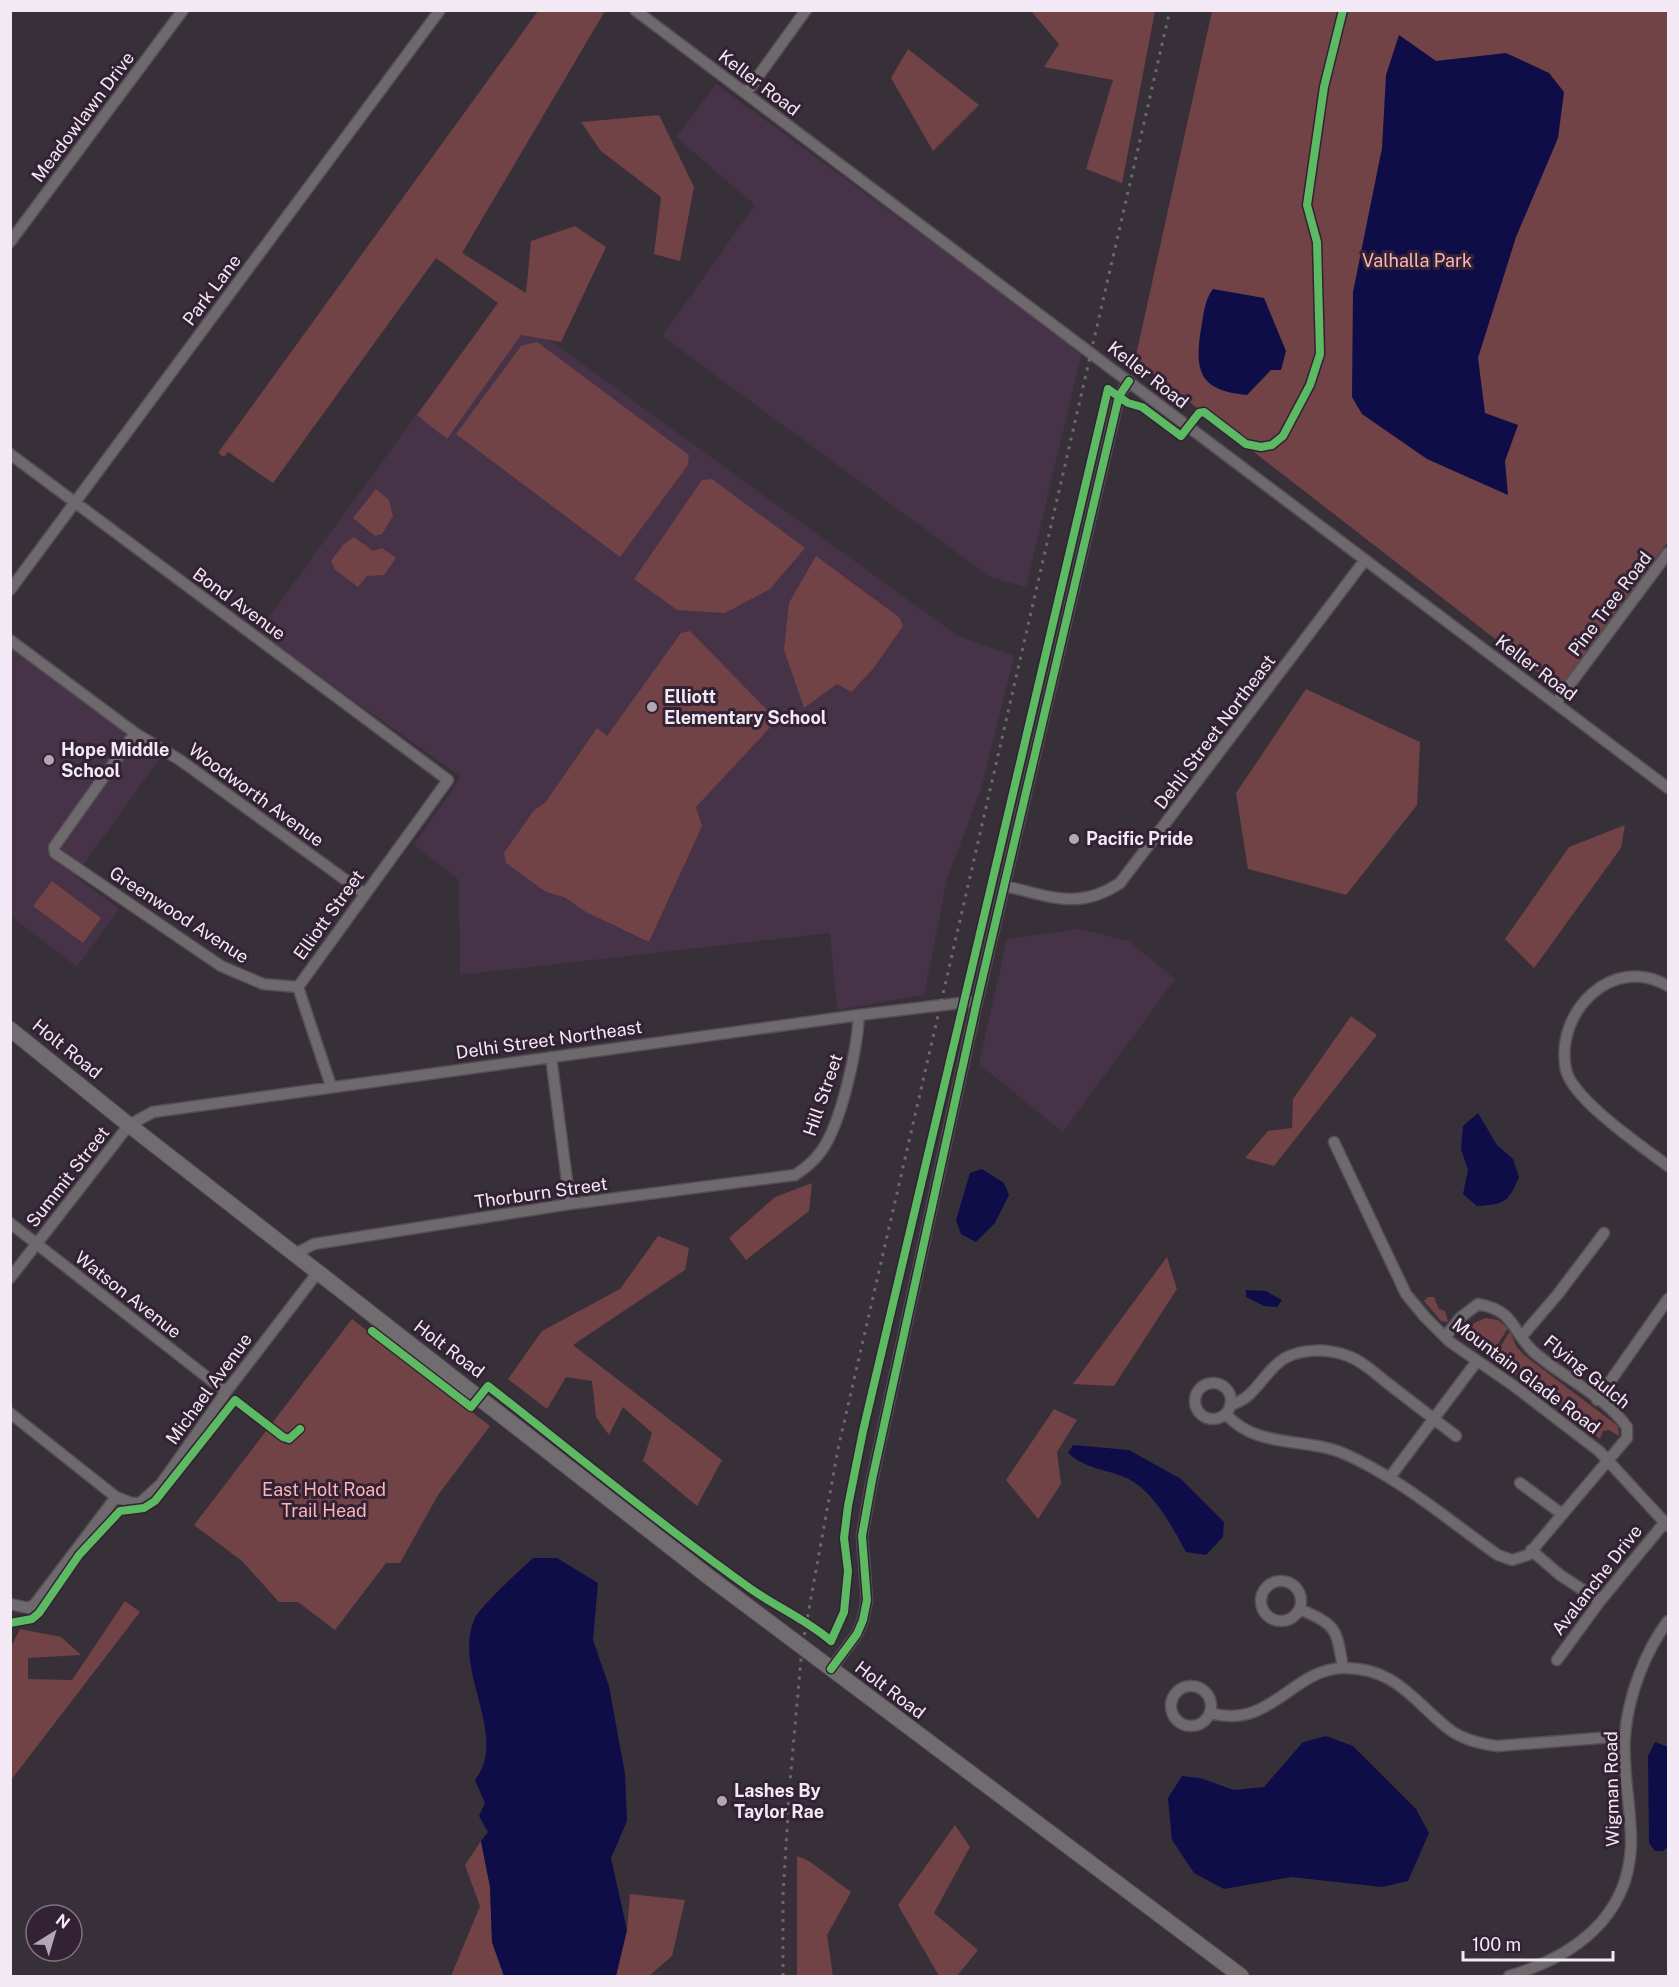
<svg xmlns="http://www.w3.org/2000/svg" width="1679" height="1987" viewBox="0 0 1679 1987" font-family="'Public Sans',sans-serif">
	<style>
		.built { fill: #463348 }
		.green { fill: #714246 }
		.water { fill: #0e0d47 }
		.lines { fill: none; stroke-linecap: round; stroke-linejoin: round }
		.minor-casing { stroke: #554e56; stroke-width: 13 }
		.secondary-casing { stroke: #554e56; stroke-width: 17 }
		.minor { stroke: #6e696d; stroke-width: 10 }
		.secondary { stroke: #716c70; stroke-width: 15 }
		.rail { stroke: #6e676d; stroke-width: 3; stroke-dasharray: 3 6; stroke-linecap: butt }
		.cycleway-casing { stroke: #322233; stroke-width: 11 }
		.cycleway { stroke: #5cba63; stroke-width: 8 }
		.poi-dot { fill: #b2a8b3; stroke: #322233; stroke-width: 2 }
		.labels { text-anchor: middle; stroke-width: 6; stroke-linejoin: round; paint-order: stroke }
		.street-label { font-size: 18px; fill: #f3e9f4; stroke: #322233 }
		.park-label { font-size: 18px; fill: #fcb4b7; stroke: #322233 }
		.poi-label { font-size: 18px; font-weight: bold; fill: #f3e9f4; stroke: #322233; text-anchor: start }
	</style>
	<rect width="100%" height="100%" fill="#383039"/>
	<path class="built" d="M716,84L1082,352L1026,587L990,577L662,336L755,205L676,137Z
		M498,303L958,636L1014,656L980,792L947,879L924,995L837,1010L830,933L460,975L459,880L414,845L461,777L258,632Z
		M10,645L161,757L75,876L119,909L77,967L11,916Z
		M1079,929L1129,941L1175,979L1063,1132L979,1064L1007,939Z"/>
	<path class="green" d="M538,11H605L462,253L526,293L531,241L575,226L606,247L561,342L521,335L447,439L417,415L498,303L436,258L273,483L228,452L224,457L218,453Z
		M1031,11H1155L1122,183L1086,169L1113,80L1044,67L1059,44Z
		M1212,11H1668V542L1560,689L1135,360Z
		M908,49L979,105L933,151L891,78Z
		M659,115L694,187L680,261L654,254L661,197L601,151L581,122Z
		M537,342L689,455L688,465L620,557L456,434L521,346Z
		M712,479L805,548L770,589L725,613L677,610L634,579L702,480Z
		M376,489L389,500L393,516L382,534L375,536L353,518Z
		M354,537L373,551L382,548L396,558L384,575L367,576L358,587L335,570L331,561L343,545Z
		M816,556L900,618L903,626L873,669L851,692L837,684L804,708L784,650L789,603Z
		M690,631L777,720L696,807L702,826L649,942L586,912L564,897L546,892L506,863L504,853L534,810L545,803L597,728L607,736L681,633Z
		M1306,689L1420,742L1417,805L1346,895L1248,869L1236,793Z
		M1625,825L1621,848L1534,968L1505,939L1569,847Z
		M52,881L101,918L83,943L33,906Z
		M1351,1016L1377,1035L1274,1166L1245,1158L1268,1131L1292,1128L1293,1099Z
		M812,1183L809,1211L746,1260L729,1238L775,1197Z
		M658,1236L689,1248L685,1270L573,1345L722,1460L697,1506L643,1461L652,1433L623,1407L609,1435L596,1417L592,1381L566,1377L547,1409L508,1379L542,1331L620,1289Z
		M1167,1257L1177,1289L1114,1386L1073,1384Z
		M1428,1297H1434L1439,1309L1445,1311L1448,1322L1441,1321L1424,1301Z
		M1485,1318L1498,1320L1508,1328L1490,1357L1464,1337L1470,1325Z
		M352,1319L490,1426L438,1495L400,1563H386L335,1630L298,1602H279L242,1561L194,1525Z
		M1510,1331L1516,1346L1524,1355L1618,1426L1619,1436L1609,1430L1603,1431L1600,1439L1544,1394L1493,1359Z
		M1054,1409L1077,1420L1057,1452L1061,1484L1038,1519L1006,1480Z
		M125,1601L140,1612L11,1780V1647L20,1629L61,1637L81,1655L28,1658V1679L72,1680Z
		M955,1825L970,1847L934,1913L978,1950L957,1976H939L898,1905Z
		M481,1841L490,1887L492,1942L504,1976H451L480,1906L465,1865Z
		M797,1856L809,1861L851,1892L827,1935L833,1976H797Z
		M630,1894L685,1900L672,1956L649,1976H616L627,1930Z"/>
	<path class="water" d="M1399,35L1436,61L1506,53L1549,73L1564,92L1558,138L1516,237L1478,358L1485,413L1518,425L1505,461L1508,495L1427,459L1362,414L1352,397L1353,292L1382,148L1386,75Z
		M1213,289L1264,298L1286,351L1281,370H1271L1247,395C1200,391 1194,372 1201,329C1204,314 1204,301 1213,289Z
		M1478,1113L1497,1145L1513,1159L1519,1177C1508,1203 1505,1204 1477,1206L1463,1194L1468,1170L1461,1149L1463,1126Z
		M982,1169L1004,1183L1009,1195L995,1223L976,1242L961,1234L956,1220L970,1173Z
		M1246,1290L1266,1291L1282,1300L1277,1307L1264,1306L1246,1297Z
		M1073,1445L1129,1450L1181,1479L1224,1522L1223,1537L1206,1555L1186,1552C1172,1526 1152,1488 1124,1477C1102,1468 1086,1469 1068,1453Z
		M533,1558H557L598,1583L593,1640L609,1686L625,1774L627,1821L611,1858L627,1930L616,1976H504L492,1942L490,1887L481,1841L488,1832L479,1816L485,1803L475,1780C510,1735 451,1669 475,1618C482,1605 520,1570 533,1558Z
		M1326,1736L1353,1746L1416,1809L1429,1833L1408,1881L1382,1887L1291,1877L1224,1889L1194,1873L1172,1840L1168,1798L1182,1776L1200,1778L1234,1790L1264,1787L1303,1742Z
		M1655,1742L1668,1747V1847L1663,1851H1655L1649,1843L1648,1756Z"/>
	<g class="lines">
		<defs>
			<path id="minor" d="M635,10L1668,788
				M746,93L806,10
				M10,242L183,10
				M10,454L448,780L298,987L331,1086
				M10,590L440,10
				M10,640L135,733L180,760L365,894
				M1556,703L1668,553
				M135,733L54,847L55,853L221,966L263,984L298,987
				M1005,886C1050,896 1078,911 1120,883L1365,560
				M1668,986C1613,953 1554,1012 1566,1070C1573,1100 1643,1147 1668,1166
				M551,1057L570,1204
				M1334,1142L1406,1294L1425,1317L1450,1342L1514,1386L1599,1451L1668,1526
				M10,1223L226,1392
				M295,1254L314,1244L570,1204L795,1175C806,1168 815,1160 822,1150C842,1121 857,1050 859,1015
				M10,1278L129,1125L153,1112L859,1015L977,1001
				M1522,1336L1558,1294L1604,1233
				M1195 1401a18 18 0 1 1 36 0a18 18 0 1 1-36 0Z
				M1597,1400L1668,1299
				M1230,1405C1257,1398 1263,1371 1285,1358C1304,1348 1329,1349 1348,1356C1362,1361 1375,1373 1386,1382C1409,1400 1433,1418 1456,1436
				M10,1413L116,1497L132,1503H140L161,1484L226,1392L318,1272
				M1226,1414C1256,1449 1306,1437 1345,1454C1401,1479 1448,1520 1498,1555L1512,1560L1528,1555L1627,1438V1427C1605,1396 1564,1378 1535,1353C1511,1332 1517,1311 1478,1304L1460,1318L1445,1337
				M1390,1477L1477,1361
				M1520,1483L1562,1514
				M1531,1550L1560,1575L1600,1601
				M1261 1601a20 20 0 1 1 40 0a20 20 0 1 1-40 0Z
				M10,1604L29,1608L35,1604L116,1497
				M1300,1609C1337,1626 1336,1627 1343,1668
				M1557,1660L1600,1601L1665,1522
				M831,1669L857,1634L863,1620L867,1600L862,1536L872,1480L977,1001L1119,396L1129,381
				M1171 1706a20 20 0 1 1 40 0a20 20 0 1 1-40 0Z
				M1210,1713C1271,1730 1292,1669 1343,1668C1396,1667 1415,1703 1450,1730C1464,1740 1481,1744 1497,1746L1625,1736
				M1509,1976C1572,1957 1628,1919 1631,1846C1632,1809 1622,1772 1625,1735C1628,1697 1645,1651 1668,1621"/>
			<path id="secondary" d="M10,1029L129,1125L709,1577L1241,1976"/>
		</defs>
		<use href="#minor" class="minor-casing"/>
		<use href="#secondary" class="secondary-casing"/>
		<use href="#minor" class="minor"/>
		<use href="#secondary" class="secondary"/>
		<path class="rail" d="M783,1976V1894L790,1782L802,1648L838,1449L1170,10"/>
		<defs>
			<path id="cycleway" d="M372,1331L471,1407L488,1386C575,1454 661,1525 751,1589C778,1608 807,1620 831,1641L844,1612L848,1571L844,1538L848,1506L863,1431L1108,389L1128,403L1142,407L1181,436L1199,413L1204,412L1246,444L1261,447L1272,445L1283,436L1310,385L1320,354L1317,242L1307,205L1324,87L1343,10
				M10,1623L32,1619L39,1613L79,1555L120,1511L144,1508L155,1501L235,1400L283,1437L289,1439L300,1429
				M831,1669L857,1634L863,1620L867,1600L862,1536L872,1480L977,1001L1119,396L1129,381"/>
		</defs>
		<use href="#cycleway" class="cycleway-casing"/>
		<use href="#cycleway" class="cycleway"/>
	</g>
	<g class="poi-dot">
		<circle cx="652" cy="707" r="6"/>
		<circle cx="49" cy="760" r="6"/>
		<circle cx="1074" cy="839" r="6"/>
		<circle cx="722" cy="1801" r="6"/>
	</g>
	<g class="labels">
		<g class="street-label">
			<text transform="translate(759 83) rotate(37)" y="6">Keller Road</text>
			<text transform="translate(83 117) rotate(-53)" y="6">Meadowlawn Drive</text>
			<text transform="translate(212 290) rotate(-53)" y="6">Park Lane</text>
			<text transform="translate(1148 375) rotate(38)" y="6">Keller Road</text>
			<text transform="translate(239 604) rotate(36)" y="6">Bond Avenue</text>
			<text transform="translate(1610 604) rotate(-53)" y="6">Pine Tree Road</text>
			<text transform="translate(1536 668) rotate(37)" y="6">Keller Road</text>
			<text transform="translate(1215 732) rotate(-53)" y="6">Dehli Street Northeast</text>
			<text transform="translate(256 795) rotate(36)" y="6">Woodworth Avenue</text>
			<text transform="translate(179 915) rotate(33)" y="6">Greenwood Avenue</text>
			<text transform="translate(329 915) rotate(-54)" y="6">Elliott Street</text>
			<text transform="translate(549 1040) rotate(-8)" y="6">Delhi Street Northeast</text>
			<text transform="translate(67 1049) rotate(39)" y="6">Holt Road</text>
			<text transform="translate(823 1095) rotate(-71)" y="6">Hill Street</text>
			<text transform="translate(68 1177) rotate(-52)" y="6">Summit Street</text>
			<text transform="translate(541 1193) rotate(-8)" y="6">Thorburn Street</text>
			<text transform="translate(128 1295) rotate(38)" y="6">Watson Avenue</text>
			<text transform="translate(449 1349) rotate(37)" y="6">Holt Road</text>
			<text transform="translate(1587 1372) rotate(39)" y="6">Flying Gulch</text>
			<text transform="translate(1526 1376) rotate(37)" y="6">Mountain Glade Road</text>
			<text transform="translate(209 1389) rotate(-54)" y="6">Michael Avenue</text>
			<text transform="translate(1597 1580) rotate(-52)" y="6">Avalanche Drive</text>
			<text transform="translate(890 1690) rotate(37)" y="6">Holt Road</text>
			<text transform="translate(1612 1789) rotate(-91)" y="6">Wigman Road</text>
		</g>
		<g class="park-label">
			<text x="1417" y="267">Valhalla Park</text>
			<text x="324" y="1496">East Holt Road<tspan x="324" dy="21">Trail Head</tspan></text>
		</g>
		<g class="poi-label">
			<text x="664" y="703">Elliott<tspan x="664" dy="21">Elementary School</tspan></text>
			<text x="61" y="756">Hope Middle<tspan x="61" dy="21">School</tspan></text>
			<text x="1086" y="845">Pacific Pride</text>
			<text x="734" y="1797">Lashes By<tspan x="734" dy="21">Taylor Rae</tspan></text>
		</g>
	</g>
	<rect width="1679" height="1987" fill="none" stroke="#f3e9f4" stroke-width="24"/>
	<g transform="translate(54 1933) rotate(37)"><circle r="28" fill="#322233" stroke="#7f7280" stroke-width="1.5"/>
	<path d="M0-4.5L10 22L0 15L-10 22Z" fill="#b2a8b3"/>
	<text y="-9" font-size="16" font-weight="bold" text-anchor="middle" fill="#f3e9f4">N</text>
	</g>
	<path d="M1463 1951v9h150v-9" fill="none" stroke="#f3e9f4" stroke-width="3"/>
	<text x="1472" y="1951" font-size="18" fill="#f3e9f4" stroke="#322233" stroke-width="4.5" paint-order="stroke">100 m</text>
</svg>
